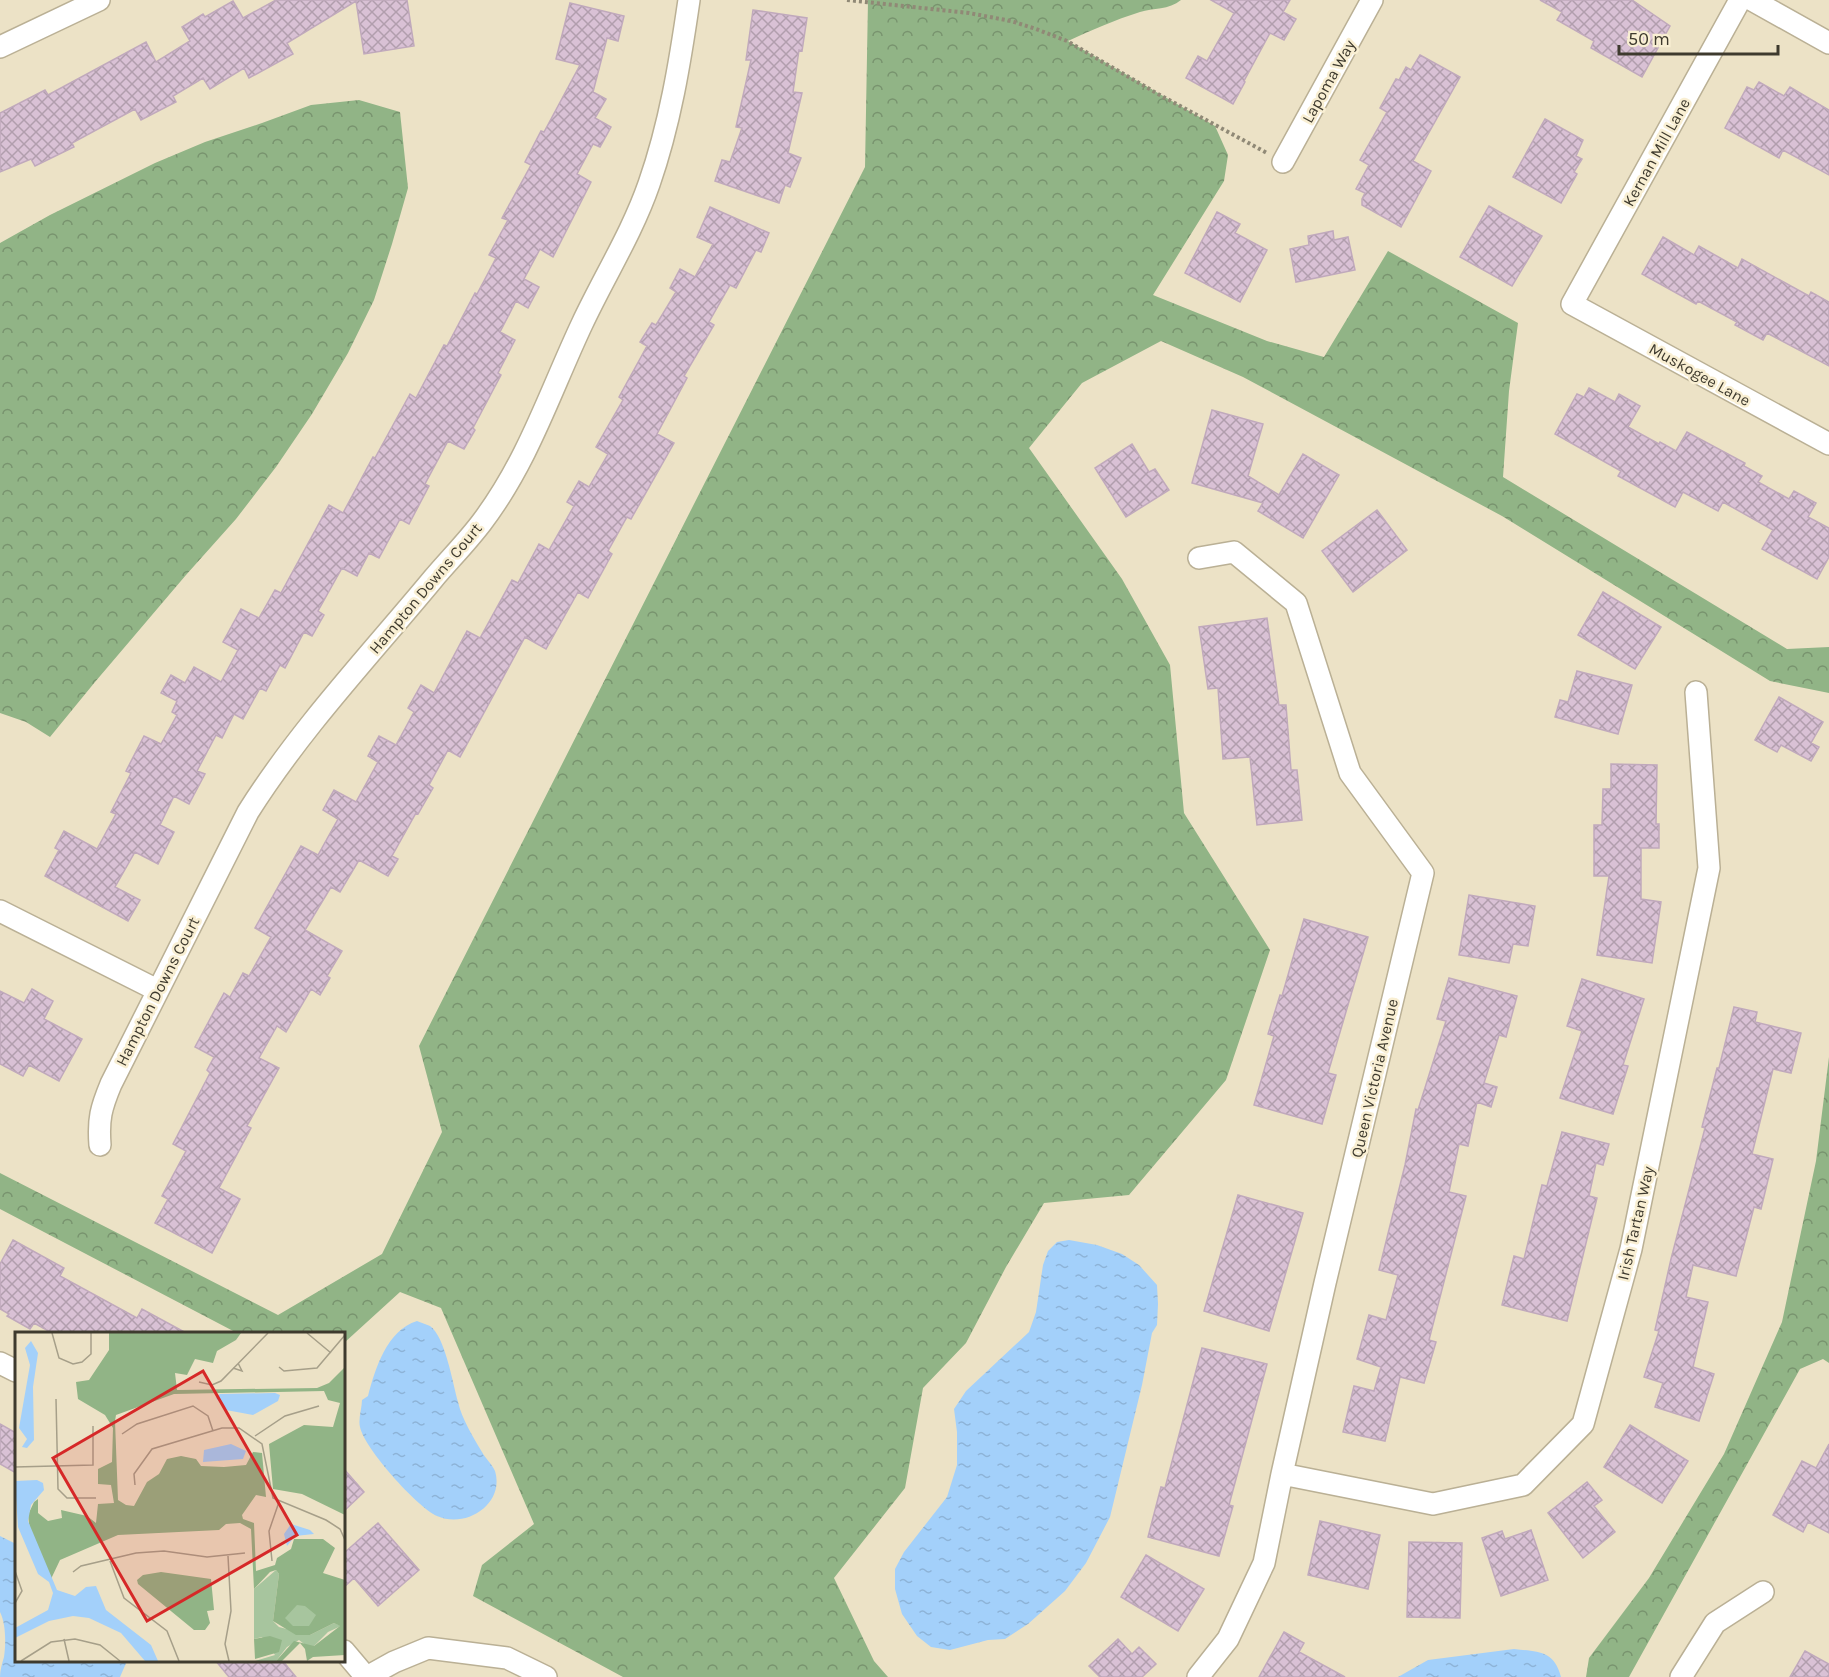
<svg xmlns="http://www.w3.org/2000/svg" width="1829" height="1677" viewBox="0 0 1829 1677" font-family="Karla,sans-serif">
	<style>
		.forest { fill: url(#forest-crowns) }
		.water { fill: url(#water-ripples) }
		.building { fill: url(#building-cross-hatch); stroke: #c0a9bc; stroke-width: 1.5 }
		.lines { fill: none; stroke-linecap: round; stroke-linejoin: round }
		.minor-casing { stroke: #bab095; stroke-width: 24 }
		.path { stroke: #908976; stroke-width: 4; stroke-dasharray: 3 3; stroke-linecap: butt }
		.minor { stroke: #fff; stroke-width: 21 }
		.labels { text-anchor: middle; stroke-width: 5; stroke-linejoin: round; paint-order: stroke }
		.street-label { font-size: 16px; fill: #3e3a2e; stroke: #f9efd3 }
		.inset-road { fill: none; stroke: #a69f89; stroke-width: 1.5 }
		.view { fill: #d62828; fill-opacity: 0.15; stroke: #d62828; stroke-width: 3 }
		.inset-edge { fill: none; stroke: #3e3a2e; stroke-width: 3 }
	</style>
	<defs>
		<pattern id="forest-crowns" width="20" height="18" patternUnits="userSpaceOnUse" patternTransform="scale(1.5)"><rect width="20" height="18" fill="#91b486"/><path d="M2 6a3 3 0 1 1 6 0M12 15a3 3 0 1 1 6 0" fill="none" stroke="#78936e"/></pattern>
		<pattern id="water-ripples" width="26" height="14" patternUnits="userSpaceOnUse" patternTransform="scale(1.5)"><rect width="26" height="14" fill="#a3d0fa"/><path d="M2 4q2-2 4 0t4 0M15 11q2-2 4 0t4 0" fill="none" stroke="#8db3d7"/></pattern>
		<pattern id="building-cross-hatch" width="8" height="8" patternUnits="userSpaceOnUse" patternTransform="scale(1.5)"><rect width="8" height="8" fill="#d9c1d5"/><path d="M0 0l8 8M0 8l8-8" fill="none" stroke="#b19ead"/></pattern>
	</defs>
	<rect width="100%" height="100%" fill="#ece2c6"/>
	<path class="forest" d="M868,0H1181C1169,10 1153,8 1140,12C1115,20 1091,30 1068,41L1215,126L1228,155L1224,181L1153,295L1267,341L1324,357L1388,251L1518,323L1509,391L1503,477L1787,649L1829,647V693L1770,681L1502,516L1243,377L1161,341L1082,383L1029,448L1122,579L1170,665L1184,813L1270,950L1226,1080L1129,1195L1044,1203L1006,1267L966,1343L923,1388L905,1488L834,1578L874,1661L888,1677H623L473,1596L482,1565L534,1524L441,1308L400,1292L344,1343V1334L237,1333L0,1209V1173L278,1315L382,1254L442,1132L419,1046L865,167Z
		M359,100L400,112L408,188L392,244L374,300L348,353L312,414L276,467L236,519L186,575L95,682L50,737L26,722L0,713V243L50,215L155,163L205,142L262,123L311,105Z
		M1829,1057V1363L1823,1359L1800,1369L1629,1677H1586L1589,1658L1649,1578L1724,1454L1782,1322L1816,1161Z"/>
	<path class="water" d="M1069,1240L1097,1245L1122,1254L1139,1265L1157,1285L1158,1304L1157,1325L1152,1333L1142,1385L1110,1517L1086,1563L1065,1591L1028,1624L1005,1639L988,1640L950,1650L931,1647L917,1636L902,1614L895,1589V1569L904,1552L947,1497L957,1465V1432L954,1409L966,1391L1029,1332L1036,1312L1043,1265L1048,1251L1057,1242Z
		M417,1321C421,1323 426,1324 430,1326C445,1336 453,1384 458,1402C462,1419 473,1437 482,1452C485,1458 492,1464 495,1471C505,1504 466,1529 437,1516C417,1507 364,1448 360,1427C358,1419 362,1408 362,1400L368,1396C375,1369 387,1330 417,1321Z
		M0,1536L16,1544V1660L127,1661L120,1677H0C0,1670 2,1664 4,1657C6,1644 6,1624 0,1612Z
		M1514,1649C1538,1652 1554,1650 1561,1677H1398L1428,1660Z"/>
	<path class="building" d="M276,0H407L414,46L364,54L356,1L287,43L293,54L249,78L244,68L210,89L203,78L173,96L176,102L141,120L135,109L72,143L74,147L35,166L31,159L0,172V113L45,90L48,95L146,42L156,62L190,41L182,27L203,14L205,17L233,1L243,18Z
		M1211,0H1290L1283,12L1296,19L1284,40L1270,33L1244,81L1245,82L1233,104L1186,78L1198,56L1207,61L1234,13Z
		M1540,0H1632L1670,26L1642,77L1591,48L1594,41L1557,20L1562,12Z
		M570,3L624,16L618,41L607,38L593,92L606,99L595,118L611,127L600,147L593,144L577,174L591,182L553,257L540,249L524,279L539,287L528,308L516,301L500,332L515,340L498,373L501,375L473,428L475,430L464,449L448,441L425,484L429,486L409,524L400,519L379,558L369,553L357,576L342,568L318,611L324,615L312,636L304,632L285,668L280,665L266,691L260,688L243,719L234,714L222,738L216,735L197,771L205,774L189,804L174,796L160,825L174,832L158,864L135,852L115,887L140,900L128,921L45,876L59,850L55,848L64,831L97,849L116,814L111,812L131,773L126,771L144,736L161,744L177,715L172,712L177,701L161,693L171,675L185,683L194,667L221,682L238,650L223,642L241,609L259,618L275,590L281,593L329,505L343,513L373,457L375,458L410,394L416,398L444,345L447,346L475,293L477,294L496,258L489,255L508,220L502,218L531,165L525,162L541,131L544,132L580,65L556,59Z
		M753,10L807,18L802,51L799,50L793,92L802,93L788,153L801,158L790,187L785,185L779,203L715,181L722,160L730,162L742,128L736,127L751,60H746Z
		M1420,55L1460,77L1413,161L1431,171L1401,227L1362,205V199L1365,193L1356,189L1369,165L1360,160L1387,112L1380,108L1396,79L1399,80L1406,67L1411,70Z
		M1759,82L1784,96L1790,87L1829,110V175L1783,150L1779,158L1725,128L1747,87L1754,90Z
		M1545,119L1583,140L1576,156L1582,159L1574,172L1577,174L1561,203L1513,177Z
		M1489,206L1542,236L1512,286L1460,257Z
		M710,207L769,233L761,252L756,250L736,288L730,285L709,322L714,325L684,376L687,378L657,434L674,443L631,519L627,517L608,551L612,554L588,598L578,592L546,649L525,637L460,757L448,750L429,785L433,788L418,814L416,813L392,856L398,859L388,876L359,860L340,892L331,887L305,930L342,951L327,976L330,978L320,995L311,989L286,1032L277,1026L259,1058L279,1068L247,1126L251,1128L219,1188L240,1199L212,1253L155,1223L168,1199L162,1196L186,1151L173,1144L210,1073L207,1070L214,1057L195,1047L224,993L230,997L243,973L249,976L271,937L255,928L301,846L318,855L338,819L323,810L334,790L356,802L378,762L368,756L379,736L396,745L414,712L408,708L421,685L434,693L467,631L480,638L512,580L518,583L539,544L549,550L574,506L567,502L579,481L589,487L608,454L596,447L623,400L619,397L647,346L640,342L652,323L656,325L676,292L670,288L680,269L695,277L713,244L697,237Z
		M1217,212L1240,224L1235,233L1267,250L1240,302L1185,273Z
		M1333,231L1334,240L1348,237L1355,270L1296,282L1290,249L1309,245L1308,236Z
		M1663,237L1694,255L1699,246L1738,268L1742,259L1809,296L1811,292L1829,302V366L1767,333L1763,340L1735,325L1737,322L1698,301L1696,304L1642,274Z
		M1589,388L1615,402L1619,394L1640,406L1628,427L1659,444L1660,442L1676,451L1687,432L1745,463L1744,466L1762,476L1758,482L1789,499L1794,491L1816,503L1808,517L1829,528V557L1817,579L1762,549L1773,530L1723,502L1718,511L1683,492L1675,507L1618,476L1621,471L1555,434L1577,394L1584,397Z
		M1212,410L1263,424L1248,476L1279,495L1303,454L1339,475L1303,538L1258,511L1263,503L1192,483Z
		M1132,444L1149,472L1155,469L1169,490L1126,517L1095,468Z
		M1377,510L1407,550L1353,592L1322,551Z
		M1603,592L1661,627L1635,669L1578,635Z
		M1267,618L1279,705H1286L1291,770H1297L1302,820L1257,825L1250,757L1223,759L1218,688L1208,689L1199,627Z
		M1577,671L1632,685L1618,734L1555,717L1560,700L1568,702Z
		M1779,697L1823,722L1811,743L1819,747L1811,761L1781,745L1777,752L1755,740Z
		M1611,764L1657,765L1656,824H1659V848H1641V899L1661,902L1652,963L1597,955L1609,876H1594V825H1602L1603,789H1611Z
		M1469,895L1535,906L1528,946L1513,944L1509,963L1459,955Z
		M1304,919L1368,937L1328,1073L1336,1075L1322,1124L1254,1105L1274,1036L1268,1034L1280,995L1282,996Z
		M1449,978L1517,996L1506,1037L1499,1035L1484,1083L1497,1087L1491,1107L1477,1102L1468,1146L1459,1144L1449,1192L1466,1196L1429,1340L1436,1342L1424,1383L1400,1377L1385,1441L1343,1432L1354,1386L1374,1391L1381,1367L1357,1359L1369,1315L1386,1320L1398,1275L1379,1270L1405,1165L1416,1109L1418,1110L1446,1021L1437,1019Z
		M1582,979L1644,999L1623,1065L1628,1066L1613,1114L1560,1098L1582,1031L1567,1026Z
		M32,989L53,1001L44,1019L82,1039L59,1081L29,1065L23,1076L0,1064V991L24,1003Z
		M1734,1007L1757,1012L1755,1022L1801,1033L1791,1073L1773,1069L1752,1154L1773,1159L1761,1209L1754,1207L1736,1276L1693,1265L1686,1297L1708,1302L1693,1367L1714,1374L1699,1421L1655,1407L1663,1383L1644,1377L1659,1331L1655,1330L1671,1259L1705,1128L1702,1127L1717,1068H1719Z
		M1562,1132L1609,1144L1603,1165L1596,1163L1589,1196L1597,1198L1567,1321L1502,1305L1514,1256L1524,1259L1542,1185L1547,1186Z
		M1238,1195L1303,1213L1269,1331L1204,1311Z
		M13,1240L64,1268L60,1276L137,1318L142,1309L188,1334H54L34,1323L30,1329L7,1316L9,1314L0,1309V1264Z
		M1202,1348L1267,1364L1229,1505L1233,1506L1219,1556L1148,1537L1161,1487L1165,1488Z
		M0,1424L16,1433V1473L0,1464Z
		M1630,1425L1688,1461L1662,1503L1604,1467Z
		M1829,1444V1533L1808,1522L1803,1532L1773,1515L1802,1461L1816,1468Z
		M344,1469L364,1492L344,1511Z
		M1587,1482L1602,1500L1594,1506L1615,1532L1583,1558L1548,1513Z
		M1320,1521L1380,1535L1368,1589L1308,1575Z
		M378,1523L419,1570L378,1606L354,1578L344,1587V1553Z
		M1531,1530L1548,1580L1501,1596L1482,1538L1502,1531L1505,1539Z
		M1409,1542L1462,1543L1460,1618L1407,1617Z
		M1146,1555L1204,1589L1178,1631L1121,1597Z
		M1284,1632L1304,1643L1299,1652L1345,1677H1259Z
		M1118,1639L1132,1654L1139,1647L1156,1664L1142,1677H1100L1089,1666Z
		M1805,1651L1829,1664V1677H1790Z
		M215,1660H282L296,1677H229Z"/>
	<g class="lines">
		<defs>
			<path id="minor" d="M1740,0L1572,304L1829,444
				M1752,0L1829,43
				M0,47L99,0
				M1283,162L1372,0
				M0,911L157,990
				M100,1145C98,1119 101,1108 111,1084L248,812C301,728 370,655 433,579C449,560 467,542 482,522C528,461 550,392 582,324C604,277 632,233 649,184C670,124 680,62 689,0
				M0,1363L16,1371
				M1282,1474L1433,1504L1523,1485L1583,1424L1631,1249L1709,868L1696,692
				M344,1651L366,1677
				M367,1677L394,1662L428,1648L507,1658L546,1677
				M1198,1677L1228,1639L1264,1563L1282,1474L1325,1283L1423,873L1350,773L1296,603L1234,552L1199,558
				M1681,1677L1715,1623L1763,1592"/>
		</defs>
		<use href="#minor" class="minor-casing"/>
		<path class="path" d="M847,0L969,13L1011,21L1036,29L1067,41L1158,94L1267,153"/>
		<use href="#minor" class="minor"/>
	</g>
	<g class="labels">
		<g class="street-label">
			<text transform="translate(1328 81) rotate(-61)" y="6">Lapoma Way</text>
			<text transform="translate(1656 152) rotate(-61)" y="6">Kernan Mill Lane</text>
			<text transform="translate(1700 374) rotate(29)" y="6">Muskogee Lane</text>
			<text transform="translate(425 588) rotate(-50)" y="6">Hampton Downs Court</text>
			<text transform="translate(157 991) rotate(-63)" y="6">Hampton Downs Court</text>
			<text transform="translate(1374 1078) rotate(-77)" y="6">Queen Victoria Avenue</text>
			<text transform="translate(1635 1223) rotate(-77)" y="6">Irish Tartan Way</text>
		</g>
	</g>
	<g transform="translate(15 1332)">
		<rect width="330" height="330" fill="#ece2c6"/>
		<path d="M261,238L264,242L258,289L264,295L295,303L319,291L326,294L313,300L299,314L293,315L284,308L272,315L261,329H240L260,323L247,305L239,307V257Z" fill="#a7c59e"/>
		<path d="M94,1H226L221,8L202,19L198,31L180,27L172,43L160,41L162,58L302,56L314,51L330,35V183L287,162L258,157L254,112L289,93L318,95L325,71L313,68L309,59L159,62L101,83L100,89L103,168L111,173L119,174L132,150L144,142L152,127L166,124L181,127L186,134L209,135L231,133L238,120L247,121L251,165L241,163L227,183L228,187L239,191L241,239L260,233L262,226L276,217L279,207H308L320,216L308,241L330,248V323L298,325L292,329L290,317L285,311L267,329H261L279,309L299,314L325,294L319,291L295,303H281L258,289L264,242L261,238L255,240L239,257L236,197L225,191L211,192L204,198L103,203L45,228L36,247L15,199L13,183L19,170L23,167V181L33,189L47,186L46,178L72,184L81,191L83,172L99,171L96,153L83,152V137L97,130L98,96L90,83L63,67L61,50L74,48L94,18ZM146,240L196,247L199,278L192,279L195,291L190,298H179L123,252L122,248L128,243ZM255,304L267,308L264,320L240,327L239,307Z" fill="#91b486"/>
		<path d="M282,273L290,274L301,283L294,294H278L270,286Z" fill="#a7c59e"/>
		<path d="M16,9L23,21L18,55L19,108L12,116L7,115L12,107L4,96L15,33L10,16ZM260,61L265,63L263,69L238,83L211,78L201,66L205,62ZM216,112L231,119L228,127L188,130L189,118ZM22,148L28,151L29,158L16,173L13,189L42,258L60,264L71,255L81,254L91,278L136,313L143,329H130L106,301L74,286L58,284L34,289L0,306V296L33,278L38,261L34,250L23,242L3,195L0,149ZM276,192L295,198L299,202L280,204L272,214L269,202Z" fill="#a3d0fa"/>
		<path class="inset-road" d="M37,1L44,26L58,32L67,30L76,22V1M292,1L316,21M264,35L269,39L302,36L330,3M218,36L227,39L223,31M184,50L197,53L206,49L253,1M41,67L43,157L52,166H81M107,102L122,92L178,74L193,84L198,99M240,104L270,84L304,74M0,135L78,133V94M120,153L119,142L137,117L207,96H224L247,112L258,166L311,188L325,197L330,208M213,224L216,279L210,312L214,329M95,229L109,266L152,299L164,329M257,229L254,199L264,170M0,239L7,259L0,271M58,240L66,234L121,221L149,219L192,225L230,221M49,307L54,329M6,329L36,310L60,307L85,313L105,329"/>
		<path class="view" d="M188,39L282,203L132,289L38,126Z"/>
		<rect width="330" height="330" class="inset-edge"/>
	</g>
	<path d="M1619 45v9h159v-9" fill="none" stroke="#3e3a2e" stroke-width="3"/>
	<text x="1628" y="45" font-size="18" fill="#3e3a2e" stroke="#f9efd3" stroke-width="4.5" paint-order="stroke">50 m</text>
</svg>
